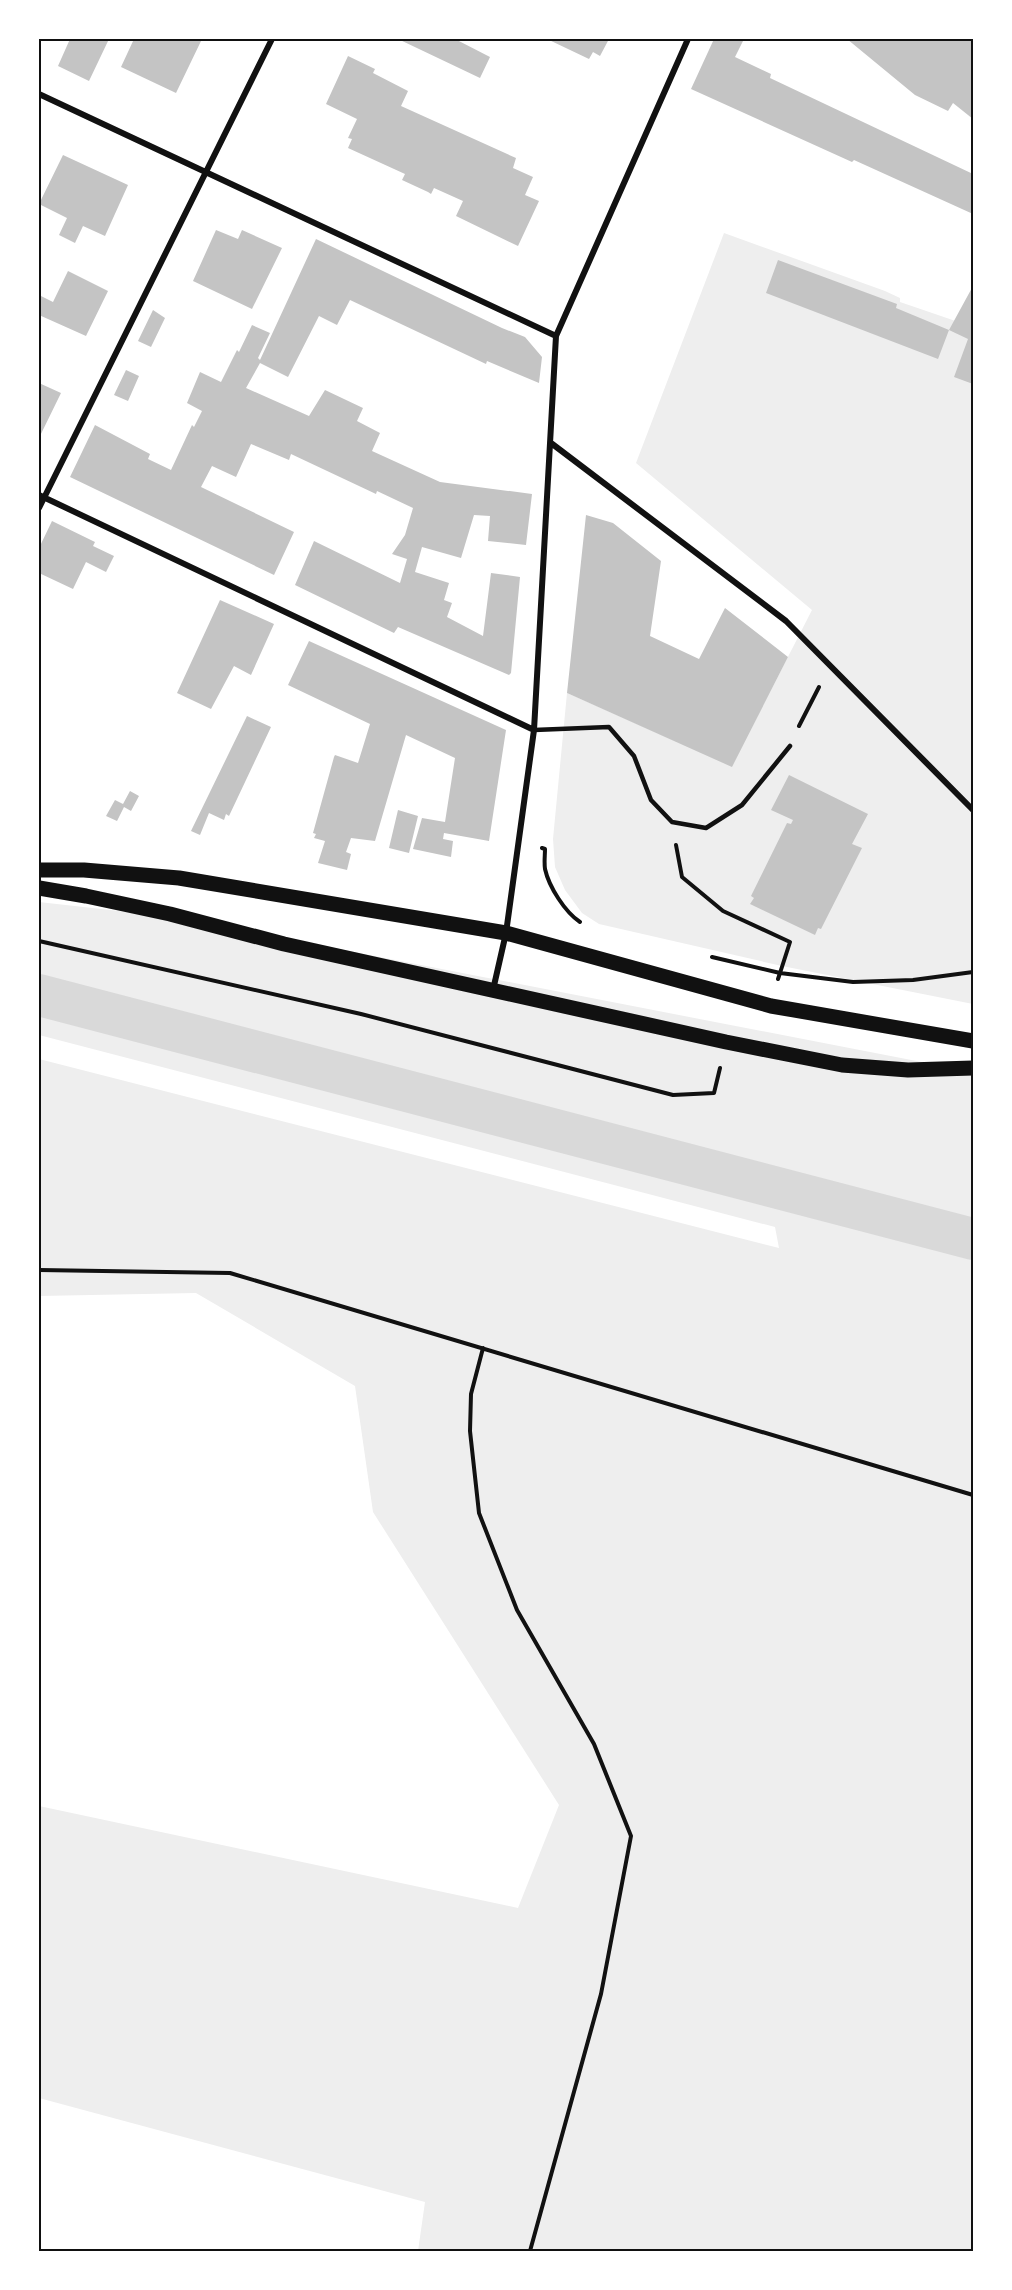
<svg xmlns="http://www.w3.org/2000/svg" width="1012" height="2290" viewBox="0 0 1012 2290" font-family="'PT Serif',serif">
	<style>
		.green { fill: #eee }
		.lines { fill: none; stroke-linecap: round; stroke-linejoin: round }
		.canal { stroke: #d9d9d9; stroke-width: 42 }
		.building { fill: #c4c4c4 }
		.path { stroke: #111; stroke-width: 4 }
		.service { stroke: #111; stroke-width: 4.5 }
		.minor { stroke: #111; stroke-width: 6 }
		.primary { stroke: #111; stroke-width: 15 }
		.neatline { fill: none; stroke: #111; stroke-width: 2 }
	</style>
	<rect width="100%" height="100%" fill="#fff"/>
	<path class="green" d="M724,233L885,291L900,298V302L973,327V1004L782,966L599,924L582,913L565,890L555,867L553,839L567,693L732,766L812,610L636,463Z
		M39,902L119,911L261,934L973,1072V2251H418L425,2202L39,2098V1806L518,1908L559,1805L373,1512L355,1386L196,1293L39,1296V1059L779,1248L775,1227L39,1035Z"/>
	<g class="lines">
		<path class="canal" d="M39,995L973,1239"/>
	</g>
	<path class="building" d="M70,39H109L89,81L58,66Z
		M134,39H202L176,93L121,67Z
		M398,39H455L490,57L480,78Z
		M547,39H609L600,56L593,52L589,59Z
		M714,39H744L735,57L771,74L770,78L973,174V214L854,160L852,162L691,89Z
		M847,39H973V119L953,103L948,111L915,95Z
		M348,56L375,69L373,73L408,91L401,106L516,158L513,168L533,177L525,195L539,201L518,246L456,216L463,201L434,188L431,194L428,192L402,180L405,174L348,148L352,139L348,138L357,119L326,104Z
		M63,155L128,185L105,236L83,226L75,243L59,235L67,218L39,204Z
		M216,230L238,239L242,230L282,248L252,309L193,281Z
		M316,239L502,328L525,337L542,357L539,383L487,361L486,364L350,300L337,325L319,316L288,377L260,363L246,388L309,416L325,390L363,408L357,421L380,433L372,451L440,482L532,494L526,545L488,541L490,516L474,515L461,558L422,547L415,572L449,583L444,600L452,603L447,617L483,636L491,573L520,577L511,673L509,675L398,627L394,633L295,585L314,541L400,583L407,559L392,554L405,535L413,508L377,491L376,494L291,454L289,460L251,444L236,477L212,466L201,487L294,532L274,575L70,477L95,425L150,454L148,459L171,470L192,425L194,427L202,411L187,403L200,372L221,382L237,350L239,352L252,325L270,333L258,358L260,360Z
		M778,260L897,304L896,308L949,330L938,359L766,293Z
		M68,271L108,291L86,336L39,315V295L53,302Z
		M973,286V384L954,377L968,339L949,330Z
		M153,310L165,318L151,347L138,341Z
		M126,370L139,376L128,401L114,395Z
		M39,383L61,393L39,438Z
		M586,515L613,523L661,561L650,636L699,659L725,608L788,657L732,767L567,693Z
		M52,521L95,542L93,546L114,556L106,572L86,562L73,589L39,573V548Z
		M220,600L274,624L251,675L234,666L211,709L177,693Z
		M309,641L506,730L489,841L444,833L443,839L453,841L451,857L413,849L422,818L445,822L455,758L406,735L375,841L351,838L346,852L351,854L347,870L318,863L325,841L314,838L316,834L313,833L334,757L335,755L358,763L370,724L288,685Z
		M247,716L271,727L229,816L226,814L224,820L209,813L200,835L191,831Z
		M789,775L868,814L852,844L862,848L821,929L818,928L815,935L750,904L754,898L751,896L787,823L791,824L793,820L771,810Z
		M130,791L139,796L131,811L124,807L117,821L106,816L115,800L123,804Z
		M398,810L418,816L409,853L389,848Z"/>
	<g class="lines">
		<path class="path" d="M799,726L819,687
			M676,845L682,877L723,911L790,942L780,973L712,957
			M542,848L545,849C545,855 544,862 545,869C549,887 565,912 580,922
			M39,941L361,1014L673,1095L714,1093L720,1068
			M778,979L780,973L853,982L913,980L973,972
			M39,1270L230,1273L973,1495
			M483,1348L471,1394L470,1431L479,1513L517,1610L594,1744L631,1836L601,1994L530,2251"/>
		<path class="service" d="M534,730L609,727L634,756L651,800L672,822L706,828L742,805L790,746"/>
		<path class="minor" d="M39,94L556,336
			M551,443L786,621L973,810
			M39,495L534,730
			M39,508L272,39
			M493,990L506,933L534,730L556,336L688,39"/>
		<path class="primary" d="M39,870H84L179,878L506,933L771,1006L973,1041
			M39,888L86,896L170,914L284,944L726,1042L842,1065L908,1070L973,1068"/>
	</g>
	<rect width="1012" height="2290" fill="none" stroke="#ffffff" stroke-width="81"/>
	<rect x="40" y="40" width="932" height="2210" class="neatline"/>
</svg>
